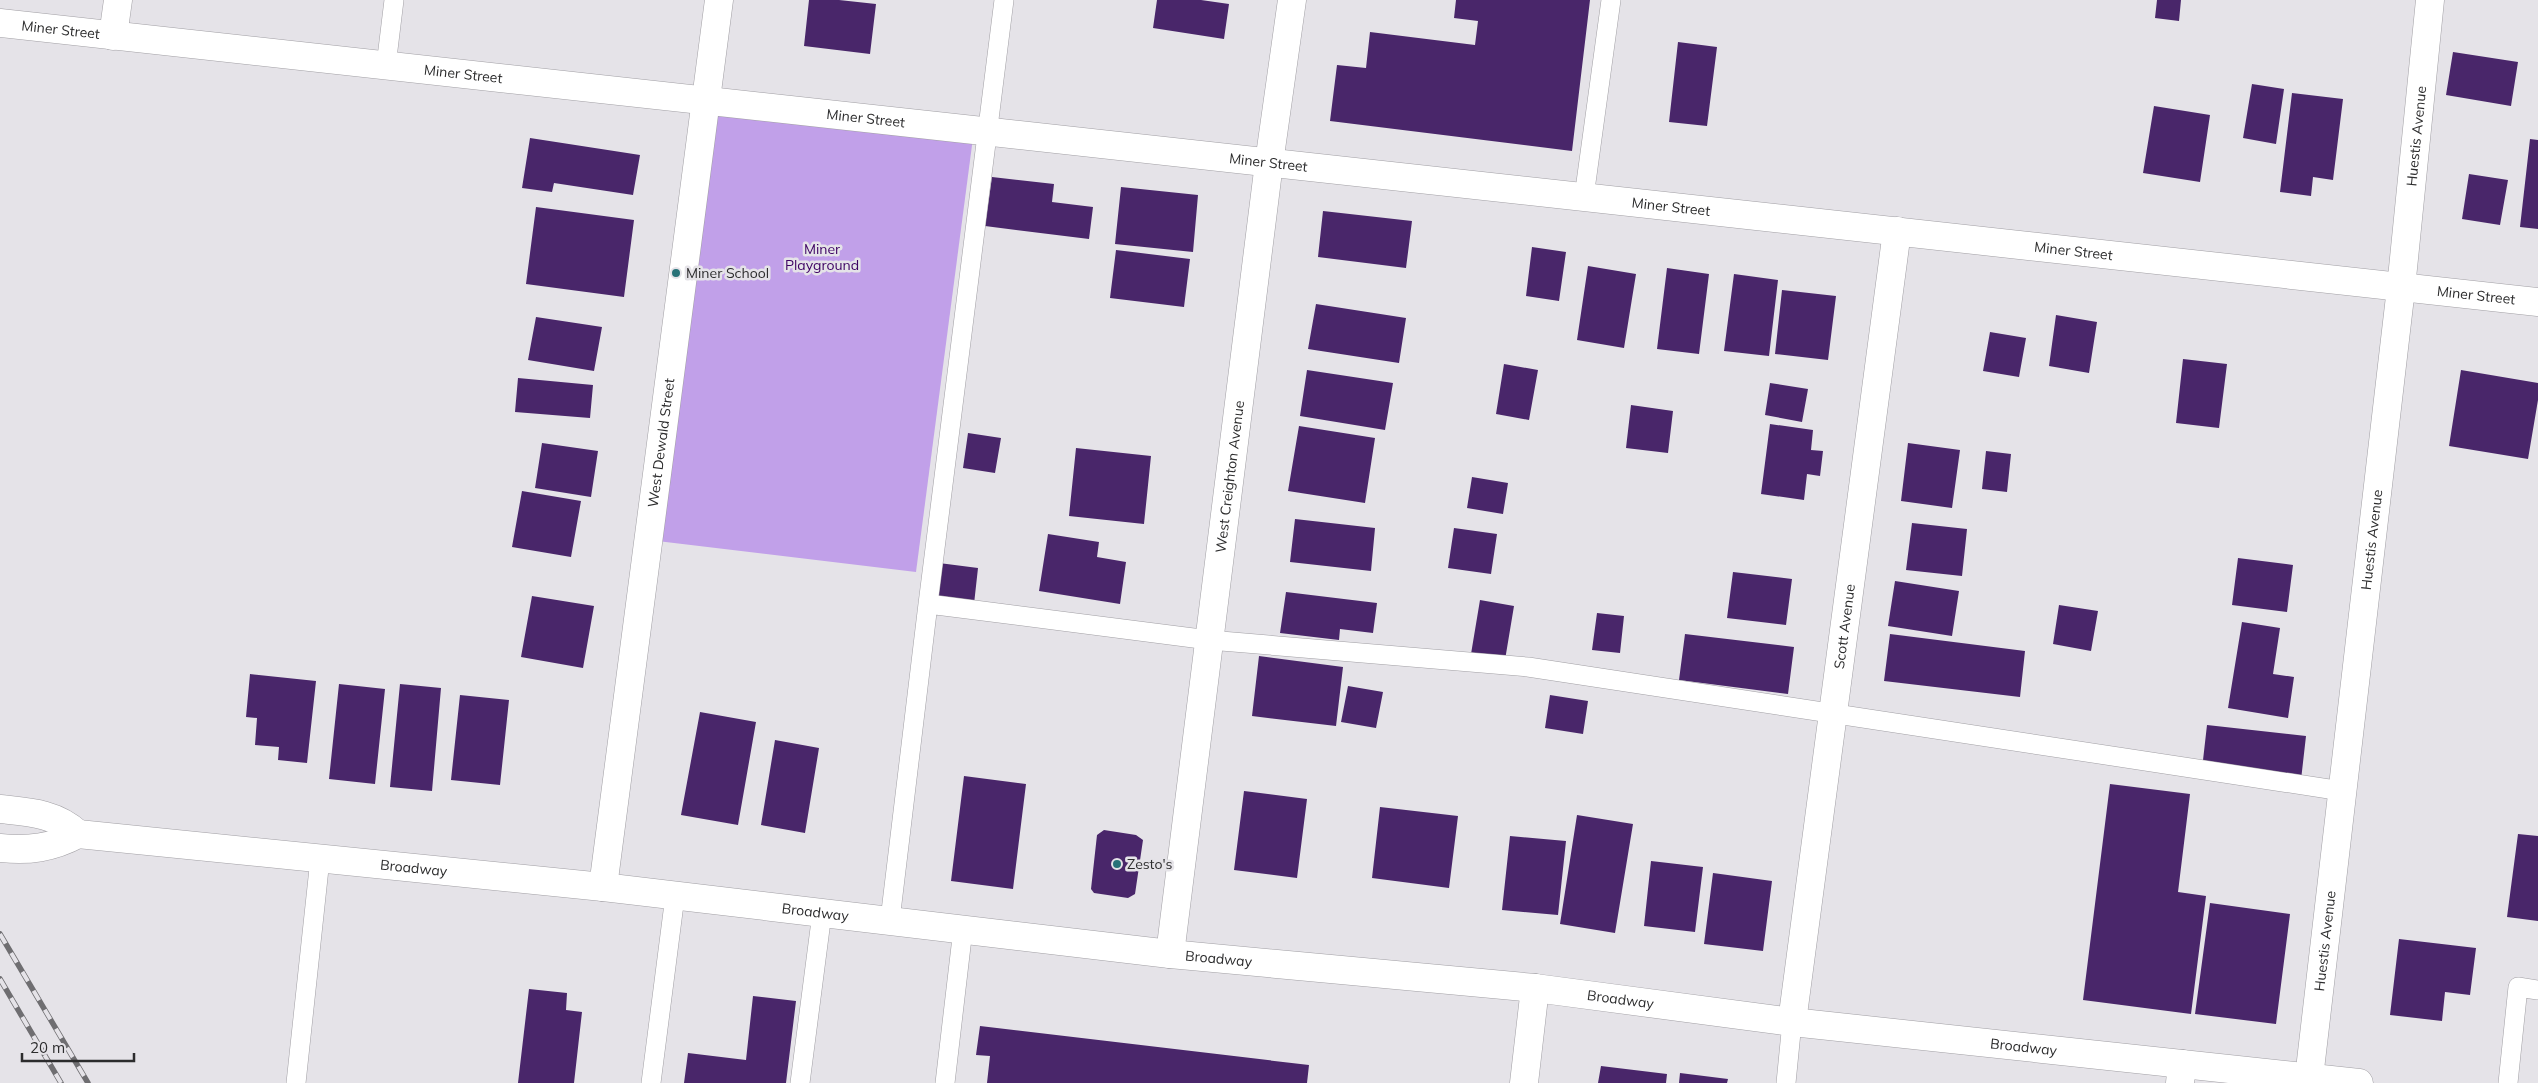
<svg xmlns="http://www.w3.org/2000/svg" width="2538" height="1083" viewBox="0 0 2538 1083" font-family="Mulish,sans-serif">
	<style>
		.green { fill: #c1a0e9 }
		.building { fill: #49266a }
		.lines { fill: none; stroke-linecap: round; stroke-linejoin: round }
		.lane-casing { stroke: #a19fa4; stroke-width: 20 }
		.street-casing { stroke: #a19fa4; stroke-width: 29 }
		.secondary-casing { stroke: #a19fa4; stroke-width: 29 }
		.lane { stroke: #fff; stroke-width: 19 }
		.street { stroke: #fff; stroke-width: 28 }
		.secondary { stroke: #fff; stroke-width: 28 }
		.rail-casing { stroke: #6f6e71; stroke-width: 5.5 }
		.rail { stroke: #e5e3e8; stroke-width: 4; stroke-dasharray: 11; stroke-linecap: butt }
		.poi-dot { fill: #287278; stroke: #e5e3e8; stroke-width: 2 }
		.labels { text-anchor: middle; stroke-width: 5; stroke-linejoin: round; paint-order: stroke }
		.street-label { font-size: 14px; fill: #2c2c2d; stroke: #e5e3e8 }
		.park-label { font-size: 14px; fill: #3c0162; stroke: #e5e3e8 }
		.poi-label { font-size: 14px; fill: #2c2c2d; stroke: #e5e3e8; text-anchor: start }
	</style>
	<rect width="100%" height="100%" fill="#e5e3e8"/>
	<path class="green" d="M706,101L974,130L916,572L649,540Z"/>
	<path class="building" d="M809,0H839L876,4L870,54L804,46Z
		M1157,0H1201L1229,4L1224,39L1153,28Z
		M1456,0H1590L1572,151L1330,121L1337,65L1366,68L1370,32L1475,45L1478,21L1454,18Z
		M2157,0H2181L2179,21L2155,18Z
		M1678,42L1717,47L1707,126L1669,122Z
		M2453,52L2518,62L2511,106L2446,95Z
		M2252,84L2284,89L2276,144L2243,138Z
		M2292,93L2343,99L2333,180L2313,177L2311,196L2280,192Z
		M2154,106L2210,115L2200,182L2143,173Z
		M530,138L640,155L633,195L554,183L552,192L522,188Z
		M2530,139L2538,140V229L2520,227Z
		M2469,174L2508,180L2500,225L2462,219Z
		M992,177L1054,184L1052,202L1093,207L1089,239L985,226Z
		M1121,187L1198,195L1193,252L1115,244Z
		M536,207L634,220L624,297L526,284Z
		M1323,211L1412,221L1406,268L1318,257Z
		M1532,247L1566,252L1559,301L1526,296Z
		M1116,250L1190,259L1184,307L1110,298Z
		M1588,266L1636,274L1624,348L1577,340Z
		M1667,268L1709,274L1699,354L1657,349Z
		M1734,274L1778,280L1769,356L1724,351Z
		M1782,290L1836,296L1828,360L1775,354Z
		M1316,304L1406,318L1399,363L1308,349Z
		M2056,315L2097,322L2089,373L2049,366Z
		M536,317L602,327L594,371L528,360Z
		M1990,332L2026,338L2019,377L1983,371Z
		M2183,359L2227,364L2219,428L2176,423Z
		M1504,364L1538,370L1529,420L1496,414Z
		M1307,370L1393,383L1385,430L1300,416Z
		M2461,370L2538,383V400L2528,459L2449,446Z
		M518,378L593,385L590,418L515,412Z
		M1770,383L1808,389L1802,422L1765,415Z
		M1631,405L1673,411L1668,453L1626,448Z
		M1770,424L1813,430L1811,450L1823,451L1820,476L1807,474L1804,500L1761,494Z
		M1299,426L1375,438L1365,503L1288,491Z
		M968,433L1001,438L995,473L963,468Z
		M542,443L598,451L591,497L535,488Z
		M1908,443L1960,450L1952,508L1901,501Z
		M1076,448L1151,456L1144,524L1069,516Z
		M1986,451L2011,454L2007,492L1982,489Z
		M1472,477L1508,483L1503,514L1467,508Z
		M522,491L581,501L571,557L512,547Z
		M1295,519L1375,528L1371,571L1290,562Z
		M1912,523L1967,529L1962,576L1906,570Z
		M1454,528L1497,534L1491,574L1448,568Z
		M1048,534L1099,542L1097,557L1126,562L1120,604L1039,591Z
		M2238,558L2293,565L2287,612L2232,605Z
		M939,563L978,568L974,604L934,599Z
		M1733,572L1792,579L1786,625L1727,618Z
		M1895,581L1959,591L1952,636L1888,626Z
		M1286,592L1377,603L1373,633L1340,629L1339,640L1280,633Z
		M532,596L594,606L583,668L521,657Z
		M1480,600L1514,606L1505,660L1471,654Z
		M2059,605L2098,611L2091,651L2053,644Z
		M1597,613L1624,616L1620,653L1592,650Z
		M2242,622L2280,628L2273,674L2294,677L2288,718L2228,708Z
		M1685,634L1794,647L1788,694L1679,680Z
		M1890,634L2025,651L2020,697L1884,681Z
		M1259,656L1343,667L1336,726L1252,716Z
		M250,674L316,681L307,763L278,760L279,747L255,745L257,718L246,717Z
		M339,684L385,689L375,784L329,779Z
		M400,684L441,688L432,791L390,787Z
		M1348,686L1383,692L1376,728L1341,722Z
		M460,695L509,700L500,785L451,780Z
		M1550,695L1588,701L1583,734L1545,728Z
		M700,712L756,722L738,825L681,815Z
		M2207,725L2306,736L2301,780L2202,769Z
		M775,740L819,748L805,833L761,825Z
		M964,776L1026,784L1013,889L951,881Z
		M2110,784L2190,794L2178,892L2206,896L2191,1014L2083,1000Z
		M1244,791L1307,799L1297,878L1234,870Z
		M1380,807L1458,816L1449,888L1372,878Z
		M1577,815L1633,824L1615,933L1560,924Z
		M1104,830L1136,835L1143,840L1135,894L1128,898L1094,893L1091,889L1097,835Z
		M2518,834L2538,836V921L2507,917Z
		M1510,836L1566,841L1558,915L1502,910Z
		M1651,861L1703,867L1695,932L1644,926Z
		M1713,873L1772,881L1763,951L1704,944Z
		M2210,903L2290,914L2276,1024L2195,1014Z
		M2399,939L2476,948L2470,995L2445,992L2442,1021L2390,1015Z
		M529,989L567,993L566,1010L582,1012L574,1083H518Z
		M753,996L796,1001L786,1083H684L688,1053L746,1060Z
		M980,1026L1309,1065L1307,1083H987L990,1056L976,1055Z
		M1601,1066L1667,1074L1666,1083H1598Z
		M1680,1073L1728,1079L1727,1083H1679Z"/>
	<g class="lines">
		<defs>
			<path id="lane" d="M386,66L394,0
				M1584,197L1611,0
				M928,604L1004,0
				M890,920L928,604L1209,640L1528,667L2342,791
				M296,1083L320,859
				M651,1083L675,896
				M800,1083L822,913
				M945,1083L963,929
				M1786,1083L1792,1022
				M2508,1083L2518,987L2538,990"/>
			<g id="street">
				<path id="s1" d="M0,23L2538,302"/>
				<path d="M113,36L118,0"/>
				<path id="s2" d="M603,887L719,0"/>
				<path id="s3" d="M1170,954L1269,163L1292,0"/>
				<path id="s4" d="M1792,1022L1897,231"/>
				<path id="s5" d="M2309,1078L2401,288L2430,0"/>
				<path d="M1524,1083L1535,988"/>
				<path d="M2180,1083L2182,1064"/>
			</g>
			<g id="secondary">
				<path d="M0,809C28,812 56,813 78,834"/>
				<path id="s6" d="M0,848C29,851 52,848 78,834L603,887L1170,954L1535,988L1792,1022L2359,1083"/>
			</g>
		</defs>
		<use href="#lane" class="lane-casing"/>
		<use href="#street" class="street-casing"/>
		<use href="#secondary" class="secondary-casing"/>
		<use href="#lane" class="lane"/>
		<use href="#street" class="street"/>
		<use href="#secondary" class="secondary"/>
		<defs>
			<path id="rail" d="M0,934L88,1083
				M0,979L61,1083"/>
		</defs>
		<use href="#rail" class="rail-casing"/>
		<use href="#rail" class="rail"/>
	</g>
	<g class="poi-dot">
		<circle cx="676" cy="273" r="5"/>
		<circle cx="1117" cy="864" r="5"/>
	</g>
	<g class="labels">
		<g class="street-label">
			<text dy="5" stroke="none"><textPath href="#s1" startOffset="61">Miner Street</textPath></text>
			<text dy="5" stroke="none"><textPath href="#s1" startOffset="466">Miner Street</textPath></text>
			<text dy="5" stroke="none"><textPath href="#s1" startOffset="871">Miner Street</textPath></text>
			<text dy="5" stroke="none"><textPath href="#s5" startOffset="948">Huestis Avenue</textPath></text>
			<text dy="5" stroke="none"><textPath href="#s1" startOffset="1276">Miner Street</textPath></text>
			<text dy="5" stroke="none"><textPath href="#s1" startOffset="1681">Miner Street</textPath></text>
			<text dy="5" stroke="none"><textPath href="#s1" startOffset="2086">Miner Street</textPath></text>
			<text dy="5" stroke="none"><textPath href="#s1" startOffset="2491">Miner Street</textPath></text>
			<text dy="5" stroke="none"><textPath href="#s2" startOffset="448">West Dewald Street</textPath></text>
			<text dy="5" stroke="none"><textPath href="#s3" startOffset="481">West Creighton Avenue</textPath></text>
			<text dy="5" stroke="none"><textPath href="#s5" startOffset="542">Huestis Avenue</textPath></text>
			<text dy="5" stroke="none"><textPath href="#s4" startOffset="399">Scott Avenue</textPath></text>
			<text dy="5" stroke="none"><textPath href="#s6" startOffset="418">Broadway</textPath></text>
			<text dy="5" stroke="none"><textPath href="#s6" startOffset="822">Broadway</textPath></text>
			<text dy="5" stroke="none"><textPath href="#s5" startOffset="138">Huestis Avenue</textPath></text>
			<text dy="5" stroke="none"><textPath href="#s6" startOffset="1228">Broadway</textPath></text>
			<text dy="5" stroke="none"><textPath href="#s6" startOffset="1632">Broadway</textPath></text>
			<text dy="5" stroke="none"><textPath href="#s6" startOffset="2038">Broadway</textPath></text>
		</g>
		<g class="park-label">
			<text x="822" y="254">Miner<tspan x="822" dy="16">Playground</tspan></text>
		</g>
		<g class="poi-label">
			<text x="686" y="278">Miner School</text>
			<text x="1127" y="869">Zesto's</text>
		</g>
	</g>
	<path d="M22 1053v8h112v-8" fill="none" stroke="#2c2c2d" stroke-width="2.5"/>
	<text x="30" y="1053" font-size="15" fill="#2c2c2d" stroke="#e5e3e8" stroke-width="4" paint-order="stroke">20 m</text>
</svg>
